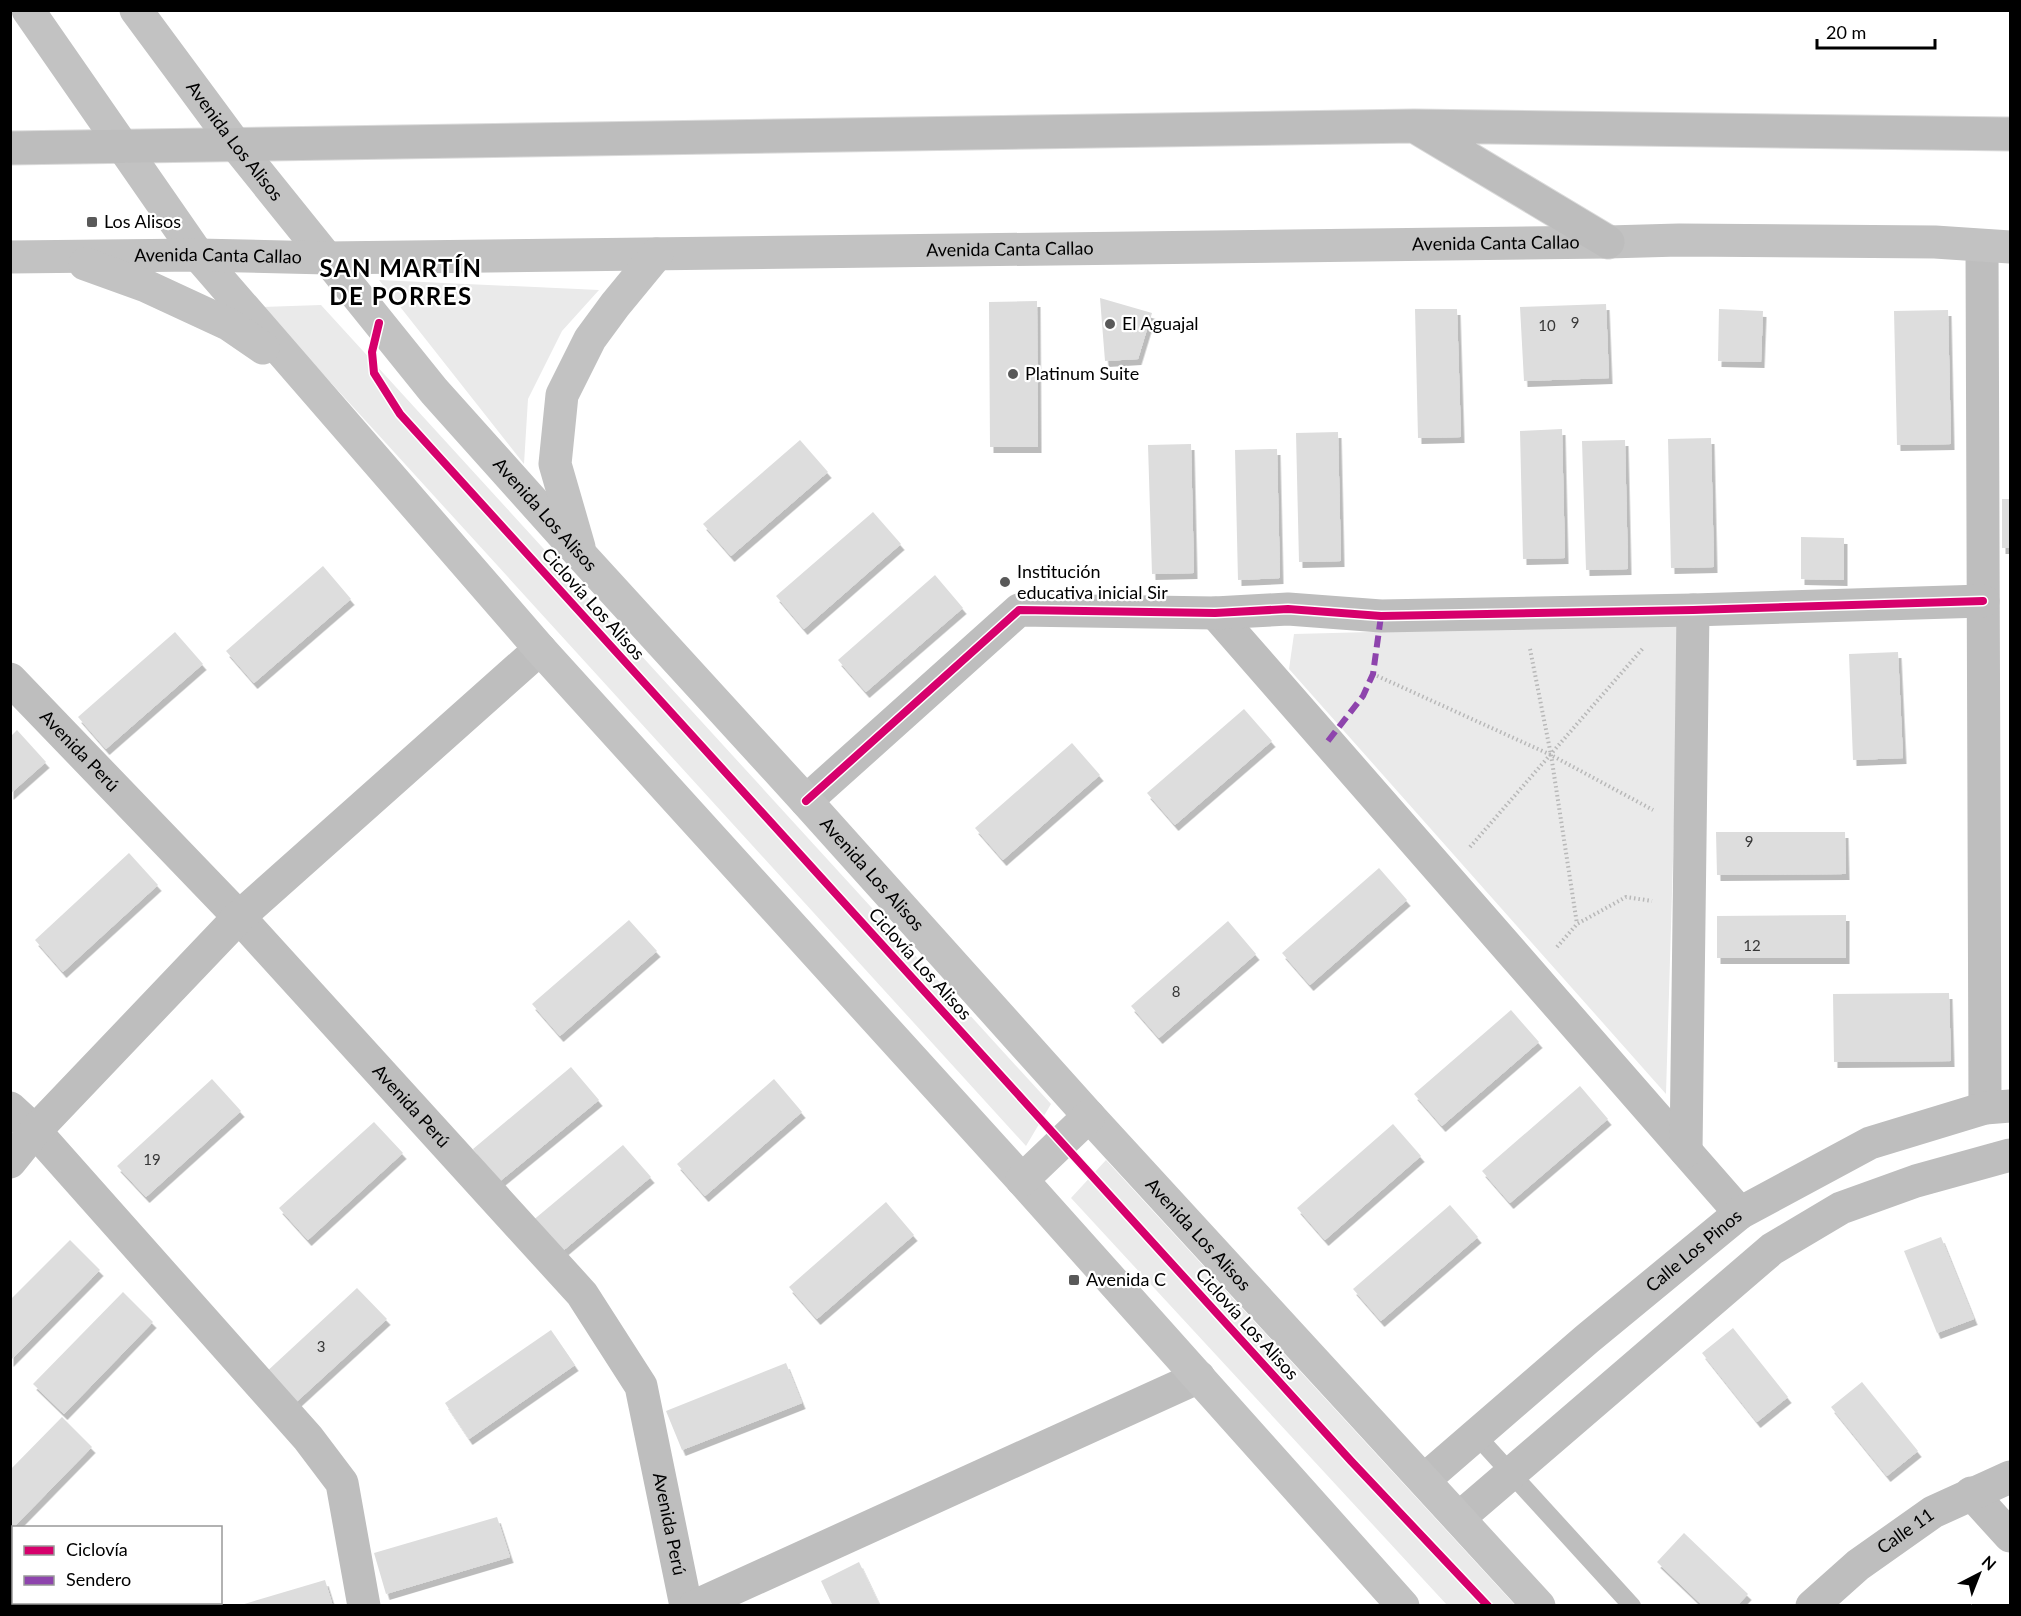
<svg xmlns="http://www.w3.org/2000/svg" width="2021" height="1616" viewBox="0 0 2021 1616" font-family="Lato,sans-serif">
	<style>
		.green { fill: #eaeaea }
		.building { fill: #ddd; filter: url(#shadow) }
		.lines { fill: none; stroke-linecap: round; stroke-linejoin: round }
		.trunk-casing { stroke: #dbdbdb; stroke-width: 35 }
		.path { stroke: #b8b8b8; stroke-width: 4; stroke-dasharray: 1.5 3; stroke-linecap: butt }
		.service { stroke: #bebebe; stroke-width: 18 }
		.minor { stroke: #bebebe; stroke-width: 33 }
		.tertiary { stroke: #bebebe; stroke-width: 33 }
		.secondary { stroke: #c2c2c2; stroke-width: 33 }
		.trunk { stroke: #bdbdbd; stroke-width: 33 }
		.quiet { stroke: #8e44ad; stroke-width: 6; stroke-dasharray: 12 6; stroke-linecap: butt }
		.cycleway-casing { stroke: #fff; stroke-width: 11 }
		.cycleway { stroke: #d6006c; stroke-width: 8 }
		.poi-dot { fill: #595959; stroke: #fff; stroke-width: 2 }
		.labels { text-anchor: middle; stroke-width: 4.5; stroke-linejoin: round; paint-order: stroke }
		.number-label { font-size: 15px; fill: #373737 }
		.street-label { font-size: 18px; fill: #000; stroke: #fff }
		.poi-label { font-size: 18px; fill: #000; stroke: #fff; text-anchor: start }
		.district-label { font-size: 24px; font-weight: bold; letter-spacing: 1.5px; fill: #000; stroke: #fff }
	</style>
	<defs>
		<filter id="shadow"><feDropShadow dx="3.5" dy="6" stdDeviation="0" flood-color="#0004"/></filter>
	</defs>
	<rect width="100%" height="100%" fill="#fff"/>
	<path class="green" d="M379,280L599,290L562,331L528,399L524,464Z
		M321,305L1051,1104L1026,1146L262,307Z
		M1680,624L1666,1094L1289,669L1294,634Z
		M1106,1160L1515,1605H1447L1071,1198Z"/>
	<path class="building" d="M1100,298L1152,313L1138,359L1105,361Z
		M1037,301L1038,447H990L989,302Z
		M1606,304L1609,378L1524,381L1520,307Z
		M1415,309H1457L1461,437L1418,438Z
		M1719,309L1763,311L1761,362L1718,361Z
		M1948,310L1951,444L1897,445L1894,311Z
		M1562,429L1565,558L1523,559L1520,431Z
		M1338,432L1341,561L1299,562L1296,433Z
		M1711,438L1714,567L1671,568L1668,439Z
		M800,440L828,472L731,556L703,524Z
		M1625,440L1628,569L1586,570L1582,441Z
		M1191,444L1194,573L1152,574L1148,445Z
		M1277,449L1280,578L1238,580L1235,450Z
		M2002,499H2010V548H2002Z
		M873,512L901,544L804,629L776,596Z
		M1801,537L1844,538V580L1801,579Z
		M323,566L351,599L254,683L226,651Z
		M935,575L963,608L866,692L838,660Z
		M175,632L203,664L106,749L78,717Z
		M1898,652L1903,758L1853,760L1849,654Z
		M1244,709L1272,741L1175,825L1147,793Z
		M17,730L46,762L10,794V737Z
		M1072,743L1100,775L1003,860L975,828Z
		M1716,832H1845L1846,874L1717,875Z
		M129,853L158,885L63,972L35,940Z
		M1379,868L1407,900L1310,985L1282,953Z
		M1846,915V958H1717V916Z
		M629,920L657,951L560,1036L532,1004Z
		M1228,921L1256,954L1159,1038L1131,1006Z
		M1949,993L1951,1061L1834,1062L1833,994Z
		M1511,1010L1539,1042L1442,1126L1414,1094Z
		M571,1067L599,1100L499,1182L473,1149Z
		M212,1079L241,1111L146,1197L117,1166Z
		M774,1079L802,1112L705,1196L677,1164Z
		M1580,1086L1608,1119L1510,1203L1482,1171Z
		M374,1122L403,1153L308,1240L279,1208Z
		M1393,1124L1421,1156L1325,1240L1297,1208Z
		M623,1145L651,1177L552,1260L525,1227Z
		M886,1202L914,1235L817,1319L789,1287Z
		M1450,1205L1478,1237L1381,1321L1353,1289Z
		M1941,1237L1974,1319L1937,1333L1904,1251Z
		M70,1240L100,1270L10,1361V1300Z
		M357,1288L387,1319L292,1406L263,1375Z
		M123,1292L153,1322L64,1414L33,1384Z
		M1733,1328L1788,1397L1757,1422L1702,1353Z
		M551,1330L575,1365L469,1439L445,1403Z
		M786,1363L802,1403L682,1450L666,1411Z
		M1862,1382L1918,1451L1887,1476L1831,1407Z
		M62,1417L92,1447L10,1531V1470Z
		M497,1517L510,1557L386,1594L374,1553Z
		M1684,1533L1748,1594L1737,1606H1703L1657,1562Z
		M859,1562L880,1606H833L821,1581Z
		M325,1580L333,1606H241V1605Z
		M98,1602H172L168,1606H94Z"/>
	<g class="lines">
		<defs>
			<path id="trunk" d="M1416,127L1608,242
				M10,148L1414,126L2010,134"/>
		</defs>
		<use href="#trunk" class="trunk-casing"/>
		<path class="path" d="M1530,649L1551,755L1577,924
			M1373,674L1551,755L1653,810
			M1470,847L1644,647
			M1557,947L1577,924L1626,897L1652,901"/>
		<path class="service" d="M1476,1435L1632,1606"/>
		<g class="minor">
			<path d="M1982,246L1985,1108"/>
			<path d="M1215,613L1740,1213"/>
			<path id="s1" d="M10,679L239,917L582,1294L641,1386L686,1606"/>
			<path d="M806,801L1019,610L1215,613L1288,609L1381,616L1693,610L1983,601"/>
			<path d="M10,1108L35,1131L308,1438L342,1483L364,1606"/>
			<path d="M1686,1151L1693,610"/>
			<path d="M10,1162L35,1131L239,917L540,649"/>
			<path d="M1971,1493L2010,1536"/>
			<path d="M10,1568L14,1571"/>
			<path d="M35,1602L37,1606"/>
			<path d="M695,1606L1199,1377"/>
			<path id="s2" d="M1812,1606L1858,1565L1933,1512L2010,1477"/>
		</g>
		<g class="tertiary">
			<path id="s3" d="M1424,1480L1587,1339L1740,1213L1870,1143L1985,1108L2010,1106"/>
			<path d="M1459,1518L1772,1249L1841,1208L1916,1181L2010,1155"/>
		</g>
		<g class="secondary">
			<path d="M28,10L198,255L540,649L1022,1180L1403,1606"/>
			<path id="s4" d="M136,10L235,144L434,391L581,555L806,801L1089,1116L1539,1606"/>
			<path id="s5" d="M10,257L198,255L327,258L1608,242L1679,240L1935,242L2010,247"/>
			<path d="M85,264L146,286L228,324L263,348"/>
			<path d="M579,547L555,464L562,395L590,339L615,305L657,254"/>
			<path d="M1022,1180L1089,1116"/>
		</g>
		<use href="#trunk" class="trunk"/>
		<path class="quiet" d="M1328,741L1363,696L1373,674L1381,616"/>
		<defs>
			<path id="cycleway" d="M379,323L372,352L374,373L400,414L1351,1461L1488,1606
				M806,801L1019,610L1215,613L1288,609L1381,616L1693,610L1983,601"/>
		</defs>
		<use href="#cycleway" class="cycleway-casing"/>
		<use href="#cycleway" class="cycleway"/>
	</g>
	<g class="poi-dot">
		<rect x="86" y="216" width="12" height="12" rx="3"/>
		<circle cx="1110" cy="324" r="6"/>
		<circle cx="1013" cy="374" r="6"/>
		<circle cx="1005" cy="582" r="6"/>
		<rect x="1068" y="1274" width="12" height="12" rx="3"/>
	</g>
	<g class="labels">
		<g class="number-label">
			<text x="1575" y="328">9</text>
			<text x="1547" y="331">10</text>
			<text x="1749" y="847">9</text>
			<text x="1752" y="951">12</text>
			<text x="1176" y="997">8</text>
			<text x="152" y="1165">19</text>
			<text x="321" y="1352">3</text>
		</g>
		<g class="street-label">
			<text dy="6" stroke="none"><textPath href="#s4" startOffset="164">Avenida Los Alisos</textPath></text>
			<text dy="6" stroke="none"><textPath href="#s5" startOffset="1486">Avenida Canta Callao</textPath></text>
			<text dy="6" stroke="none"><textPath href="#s5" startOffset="1000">Avenida Canta Callao</textPath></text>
			<text dy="6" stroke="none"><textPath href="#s5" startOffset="208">Avenida Canta Callao</textPath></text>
			<text dy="6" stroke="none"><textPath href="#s4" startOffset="650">Avenida Los Alisos</textPath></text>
			<text transform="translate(593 604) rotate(48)" y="6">Ciclovía Los Alisos</text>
			<text dy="6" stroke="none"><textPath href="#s1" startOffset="100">Avenida Perú</textPath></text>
			<text dy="6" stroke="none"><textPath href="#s4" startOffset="1136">Avenida Los Alisos</textPath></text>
			<text transform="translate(920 964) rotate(48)" y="6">Ciclovía Los Alisos</text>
			<text dy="6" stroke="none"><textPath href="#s1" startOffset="586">Avenida Perú</textPath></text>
			<text dy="6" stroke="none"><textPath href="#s4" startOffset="1622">Avenida Los Alisos</textPath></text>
			<text dy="6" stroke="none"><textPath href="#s3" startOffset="354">Calle Los Pinos</textPath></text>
			<text transform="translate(1247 1324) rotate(48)" y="6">Ciclovía Los Alisos</text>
			<text dy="6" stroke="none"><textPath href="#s1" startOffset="1090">Avenida Perú</textPath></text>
			<text dy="6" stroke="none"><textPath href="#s2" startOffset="120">Calle 11</textPath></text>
		</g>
		<g class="poi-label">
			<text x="104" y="228">Los Alisos</text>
			<text x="1122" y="330">El Aguajal</text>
			<text x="1025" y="380">Platinum Suite</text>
			<text x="1017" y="578">Institución<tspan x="1017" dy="21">educativa inicial Sir</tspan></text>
			<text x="1086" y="1286">Avenida C</text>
		</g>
		<g class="district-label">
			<text x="401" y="277">SAN MARTÍN<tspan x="401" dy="28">DE PORRES</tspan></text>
		</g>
	</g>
	<rect width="2021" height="1616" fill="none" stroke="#000000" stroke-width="24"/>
	<rect x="12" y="1526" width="210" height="78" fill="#ffffff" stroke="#999999" stroke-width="1.5"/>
	<rect x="24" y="1546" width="30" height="9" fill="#d6006c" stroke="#999999" stroke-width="1.5"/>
	<text x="66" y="1556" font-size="18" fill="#000000">Ciclovía</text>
	<rect x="24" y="1576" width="30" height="9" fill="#8e44ad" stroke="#999999" stroke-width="1.5"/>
	<text x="66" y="1586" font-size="18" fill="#000000">Sendero</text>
	<g transform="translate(1979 1574) rotate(42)" stroke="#ffffff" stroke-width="4.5" paint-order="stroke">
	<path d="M0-4.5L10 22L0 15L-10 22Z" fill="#000000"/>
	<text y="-9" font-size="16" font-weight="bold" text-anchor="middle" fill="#000000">N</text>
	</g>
	<path d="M1817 39v9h118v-9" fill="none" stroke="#000000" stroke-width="3"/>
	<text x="1826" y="39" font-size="18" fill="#000000" stroke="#ffffff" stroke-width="4.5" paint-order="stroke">20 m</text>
</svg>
